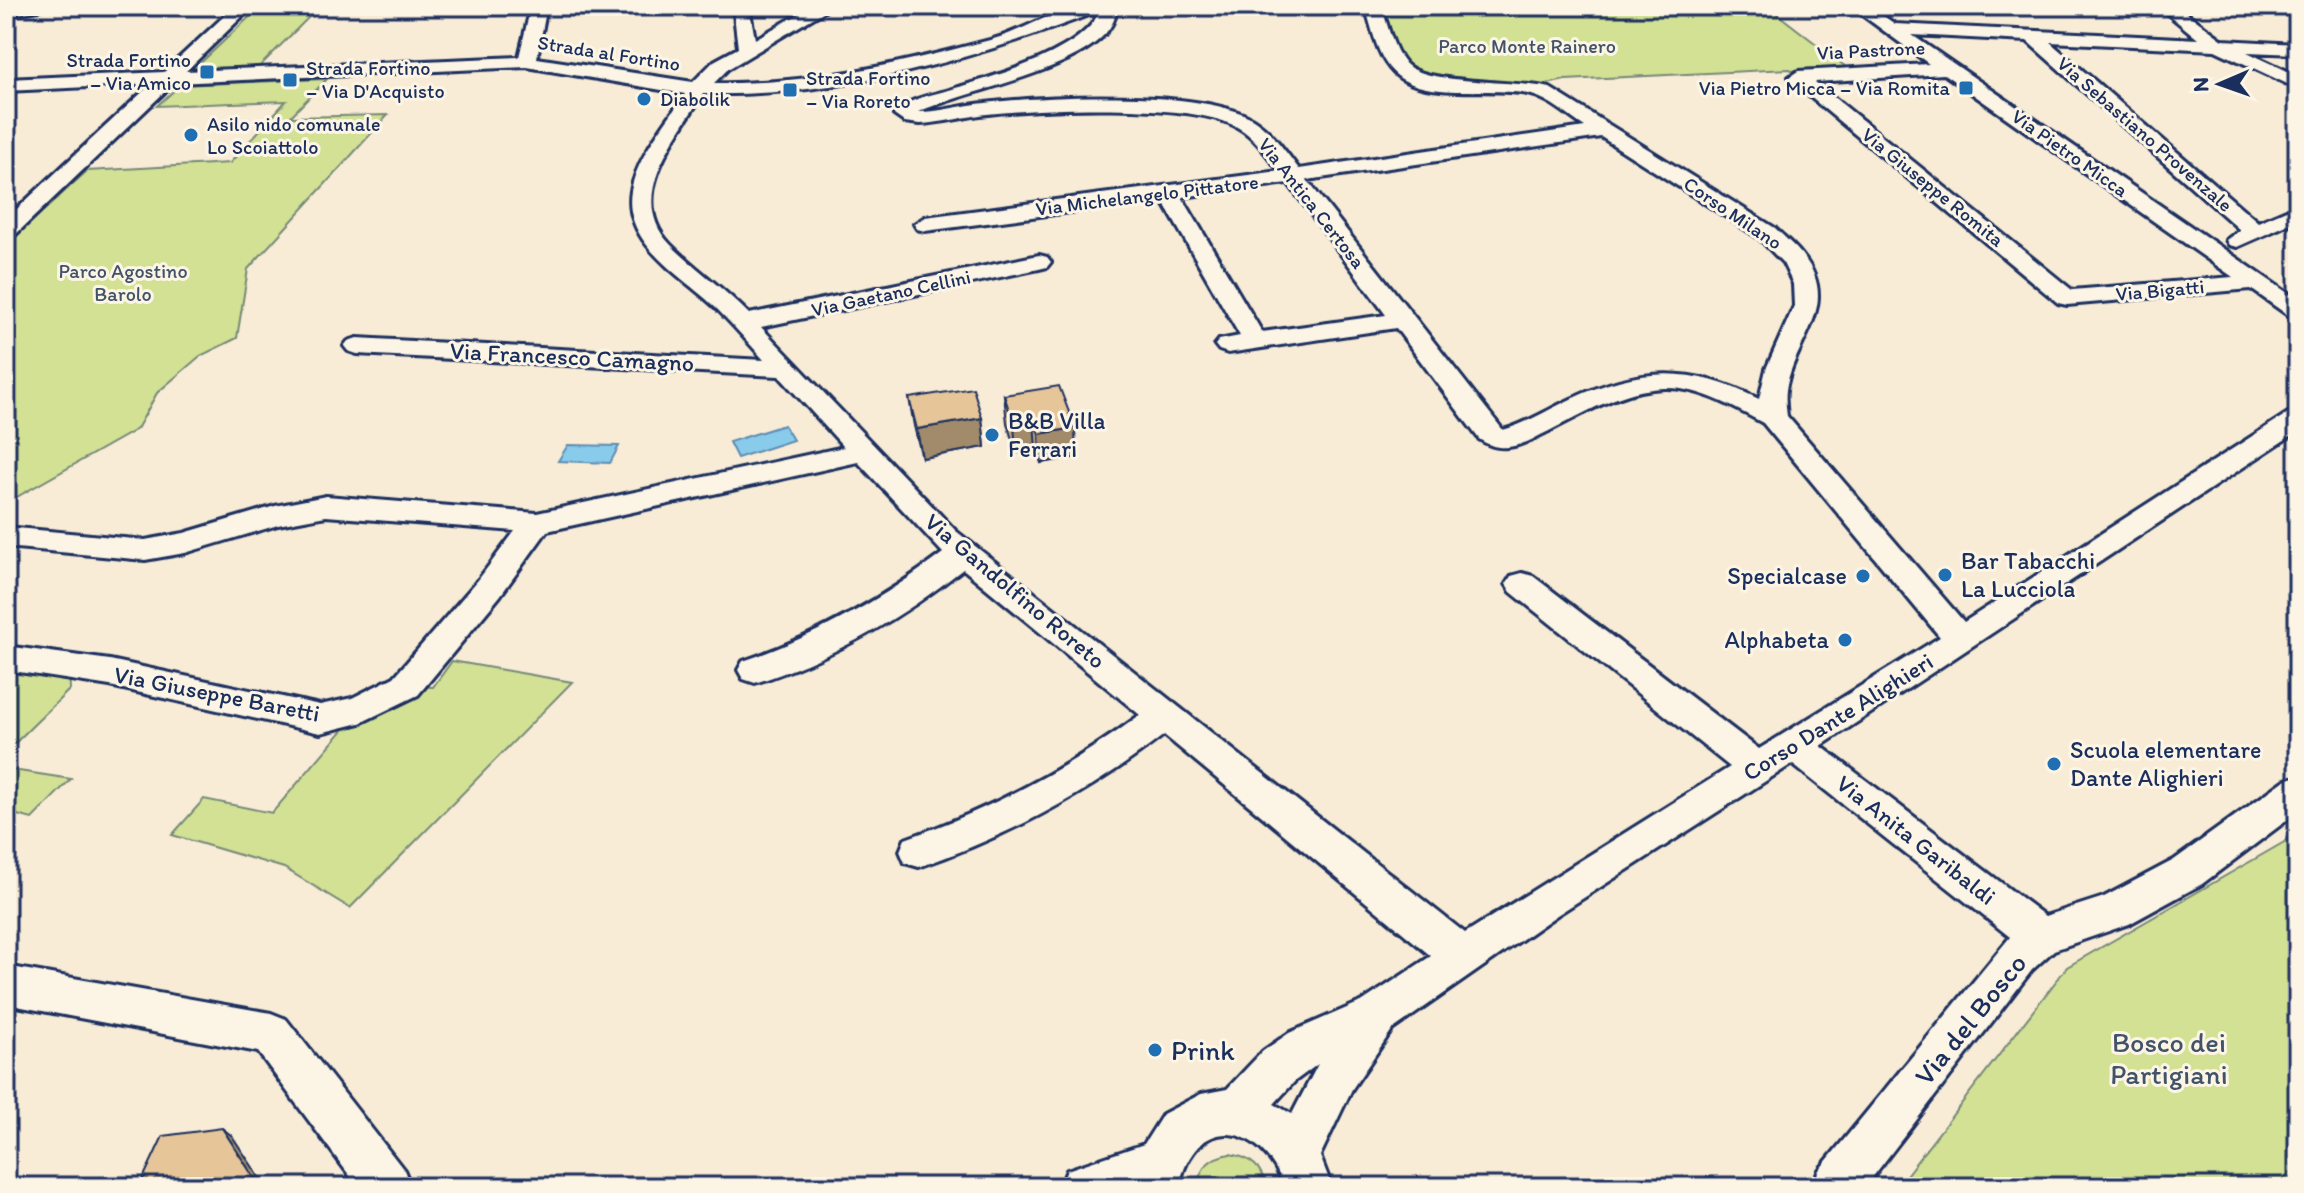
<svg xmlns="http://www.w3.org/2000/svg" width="2304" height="1193" viewBox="0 0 2304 1193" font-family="Itim,sans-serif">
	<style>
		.green { fill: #d2e194; stroke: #768879; stroke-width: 2 }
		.water { fill: #89cbea; stroke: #5d8db2; stroke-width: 2 }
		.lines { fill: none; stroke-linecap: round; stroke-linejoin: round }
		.minor-casing { stroke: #1b2f5e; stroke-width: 6 }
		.minor { fill: #fcf5e5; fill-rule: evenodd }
		.wall { fill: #c6aa83; stroke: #1b2f5e; stroke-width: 2 }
		.shaded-wall { fill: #a18b6a; stroke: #1b2f5e; stroke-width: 2 }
		.building { fill: #e6c698; stroke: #1b2f5e; stroke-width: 2 }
		.poi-dot { fill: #1f6fb2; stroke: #fcf5e5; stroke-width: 3 }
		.labels { text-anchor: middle; stroke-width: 6; stroke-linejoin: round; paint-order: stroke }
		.far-park-label { font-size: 20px; fill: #405369; stroke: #fcf5e5 }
		.far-street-label { font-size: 20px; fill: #1b2f5e; stroke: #fcf5e5 }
		.far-poi-label { font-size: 20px; fill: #1b2f5e; stroke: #fcf5e5; text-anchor: start }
		.street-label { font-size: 24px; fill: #1b2f5e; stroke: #fcf5e5 }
		.poi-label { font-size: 24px; fill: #1b2f5e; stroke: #fcf5e5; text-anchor: start }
		.near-street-label { font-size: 28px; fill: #1b2f5e; stroke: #fcf5e5 }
		.near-park-label { font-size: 28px; fill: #405369; stroke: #fcf5e5 }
		.near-poi-label { font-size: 28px; fill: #1b2f5e; stroke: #fcf5e5; text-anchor: start }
	</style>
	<rect width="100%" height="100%" fill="#f8ecd6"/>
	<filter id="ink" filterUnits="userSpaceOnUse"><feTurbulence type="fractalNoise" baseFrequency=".0125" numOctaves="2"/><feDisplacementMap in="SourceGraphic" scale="16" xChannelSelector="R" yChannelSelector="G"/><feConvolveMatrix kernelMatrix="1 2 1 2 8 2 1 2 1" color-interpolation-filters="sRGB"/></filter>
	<g filter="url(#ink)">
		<path class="green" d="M261,6H320L257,69L191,72Z
			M1373,6H1767L1850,70L1794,72L1790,69L1565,80L1530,88L1407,75Z
			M327,79L290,117L388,115L248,269L237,338L200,356L157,393L137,429L6,503V245L87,171L230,163L286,101L157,106L180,85Z
			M6,658L69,667L70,689L6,752Z
			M452,661L572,682L350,908L284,868L172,835L204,799L272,813L360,710L406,686L433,687Z
			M6,769L71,779L32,819L6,812Z
			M2298,828V1187H1897L2067,967L2286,841Z
			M1230,1154C1249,1157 1263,1167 1265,1187H1197C1200,1167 1210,1157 1230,1154Z"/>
		<path class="water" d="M784,425L793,440L737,458L729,442Z
			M568,445L619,446L610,463L558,461Z"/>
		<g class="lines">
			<defs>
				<path id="minor" d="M6,6H41L39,10L6,16Z
					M235,6H253L186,71L519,57L531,6H547L537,58L693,82L714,61L738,48L733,6H749L755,39L813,6H833L728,69L714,83C807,85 900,64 990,40C1020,32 1050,12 1081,6C1092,4 1106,6 1117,6C1116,12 1115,19 1112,24C1088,70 963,91 918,112C940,112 962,105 985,103C1046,96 1201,88 1253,119C1272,131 1285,151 1299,169L1585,127C1569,117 1551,100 1532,95C1495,85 1424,102 1394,73C1377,57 1372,28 1365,6H1381C1388,24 1392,48 1405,63C1423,85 1517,80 1550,88L1775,228C1784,237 1794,245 1802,255C1843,305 1793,341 1786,390C1785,398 1786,408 1787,416L1964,622L2288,413L2298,411V431L1821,746L2045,916L2104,897L2174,860L2285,780L2298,776V812L2202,884L2129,924L2054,950L2032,970L1865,1187H1812L1819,1170L2010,937L1792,764L1557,915L1392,1030L1352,1089L1320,1156L1332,1187H1284C1262,1122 1195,1111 1179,1187H1060L1067,1170L1144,1144L1163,1114L1201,1094L1227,1089L1263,1051L1289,1033L1363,1001L1431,956L1164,735C1089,793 1009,836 919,867L905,863L900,851L905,839C991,809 1067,769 1140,715L963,569C903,617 840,654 767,679L755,683L743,679L738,670L743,661C817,636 881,600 943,553L858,462L547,531L500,596L418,695L360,723L320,733L110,686L6,670V646L110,660L320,705L352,698L394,677L478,580L515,531L326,516L278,525L185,553L145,560L6,547V527L145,540L184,533L275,506L326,496L537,513L844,447L779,376L357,354L348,351L344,346L348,341L357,338L764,360C749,343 734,326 718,310C685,277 622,245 631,191C637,156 666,123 685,94L527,67L174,83L14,236L6,238V219L151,84L6,91V79L164,72ZM1099,11C1086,52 988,78 949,90C929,96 907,98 894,115L904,122L920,124C940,123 960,118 980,115C1035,108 1191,101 1237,127C1255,137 1267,155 1279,171L925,217L914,224L917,229L925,231L1162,200L1240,336L1219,340L1215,345L1219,350L1228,353L1396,328L1479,439C1491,447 1501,449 1514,446C1526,444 1538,436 1549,431C1585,413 1623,389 1664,388C1700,387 1733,407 1763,423L1940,637L1759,749L1533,576L1522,573L1511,576L1506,584L1511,592L1730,767L1465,933L956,531L761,327L1039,269L1047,267L1051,262L1047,257L1039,255L749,314C725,289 695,269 670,244C625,197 677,137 703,94C841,97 972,60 1099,11ZM1601,137L1759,238L1783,263L1793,284L1794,306L1766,369L1759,399C1691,365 1639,367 1571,399C1549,409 1526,424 1503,430L1307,180ZM1288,183L1386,315L1262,332L1182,197ZM1318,1064L1292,1114L1274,1104L1295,1081Z
					M1850,6H1869L1895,24L2198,39L2158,6H2177L2223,40L2298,44V54L2247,52L2298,76V89L2215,50L2050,42L2258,222L2298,205V220L2237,247L2229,245L2226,240L2240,230L2027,41L1912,35L2298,300V318L2289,316L2251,289L2067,305L2058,303L1791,81L1789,77L1798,71L1929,64ZM1944,74L2233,277L2072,290L1815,82Z
					M2279,6H2298V18Z
					M6,966L271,1013L286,1019L404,1170L411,1187H358L258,1052L6,1004Z"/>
			</defs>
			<use href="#minor" class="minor-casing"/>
			<use href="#minor" class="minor"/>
		</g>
		<path class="wall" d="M1004,395L1076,457L1041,463L1036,449L1016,453L1007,423Z
			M909,398L982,418L985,447L922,458L914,426Z"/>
		<path class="shaded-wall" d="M982,418L985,447L922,458L917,429Z
			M1034,421L1036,449L1016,453L1014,425Z
			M1075,428L1076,457L1041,463L1039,434Z
			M222,1128L232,1136L266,1187H260Z"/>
		<path class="building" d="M1059,386L1075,428L1039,434L1034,421L1014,425L1004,395Z
			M973,388L982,418L917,429L909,398Z
			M222,1128L260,1187H139L163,1136Z"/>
	</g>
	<g class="poi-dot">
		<rect x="199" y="64" width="16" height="16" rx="4"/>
		<rect x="282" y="72" width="16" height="16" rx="4"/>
		<rect x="1958" y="80" width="16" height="16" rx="4"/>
		<rect x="782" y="82" width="16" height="16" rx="4"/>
		<circle cx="644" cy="99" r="8"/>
		<circle cx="191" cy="135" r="8"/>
		<circle cx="992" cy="435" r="8"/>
		<circle cx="1945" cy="575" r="8"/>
		<circle cx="1863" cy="576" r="8"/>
		<circle cx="1845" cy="640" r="8"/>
		<circle cx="2054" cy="764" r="8"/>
		<circle cx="1155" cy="1050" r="8"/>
	</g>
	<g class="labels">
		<g class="far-park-label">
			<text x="1527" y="53">Parco Monte Rainero</text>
			<text x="123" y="278">Parco Agostino<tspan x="123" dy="23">Barolo</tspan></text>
		</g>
		<g class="far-street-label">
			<text transform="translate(1871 50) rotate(-3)" y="7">Via Pastrone</text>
			<text transform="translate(609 53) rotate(9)" y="7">Strada al Fortino</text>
			<text transform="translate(2145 134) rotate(41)" y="7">Via Sebastiano Provenzale</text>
			<text transform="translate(2070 153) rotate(35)" y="7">Via Pietro Micca</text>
			<text transform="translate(1933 187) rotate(39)" y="7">Via Giuseppe Romita</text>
			<text transform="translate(1147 195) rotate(-7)" y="7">Via Michelangelo Pittatore</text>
			<text transform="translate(1312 203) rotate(52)" y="7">Via Antica Certosa</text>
			<text transform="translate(1733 213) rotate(34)" y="7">Corso Milano</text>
			<text transform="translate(2160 290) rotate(-5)" y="7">Via Bigatti</text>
			<text transform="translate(891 293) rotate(-12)" y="7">Via Gaetano Cellini</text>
		</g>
		<g class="far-poi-label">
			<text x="191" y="67" text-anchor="end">Strada Fortino<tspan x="191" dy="23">– Via Amico</tspan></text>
			<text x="306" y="75">Strada Fortino<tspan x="306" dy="23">– Via D'Acquisto</tspan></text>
			<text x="806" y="85">Strada Fortino<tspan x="806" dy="23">– Via Roreto</tspan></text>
			<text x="1950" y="95" text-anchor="end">Via Pietro Micca – Via Romita</text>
			<text x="660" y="106">Diabolik</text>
			<text x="207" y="131">Asilo nido comunale<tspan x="207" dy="23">Lo Scoiattolo</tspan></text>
		</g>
		<g class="street-label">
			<text transform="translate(572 357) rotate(3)" y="8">Via Francesco Camagno</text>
			<text transform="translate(1015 591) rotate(40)" y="8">Via Gandolfino Roreto</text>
			<text transform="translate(217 694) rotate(11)" y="8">Via Giuseppe Baretti</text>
			<text transform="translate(1838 717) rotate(-32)" y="8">Corso Dante Alighieri</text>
			<text transform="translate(1916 840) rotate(38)" y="8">Via Anita Garibaldi</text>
		</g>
		<g class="poi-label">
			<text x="1008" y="429">B&amp;B Villa<tspan x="1008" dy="28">Ferrari</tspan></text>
			<text x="1961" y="569">Bar Tabacchi<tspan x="1961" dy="28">La Lucciola</tspan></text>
			<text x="1847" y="584" text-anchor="end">Specialcase</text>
			<text x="1829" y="648" text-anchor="end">Alphabeta</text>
			<text x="2070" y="758">Scuola elementare<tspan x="2070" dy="28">Dante Alighieri</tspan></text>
		</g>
		<g class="near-street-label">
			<text transform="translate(1970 1019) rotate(-51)" y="10">Via del Bosco</text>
		</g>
		<g class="near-park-label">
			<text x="2169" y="1052">Bosco dei<tspan x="2169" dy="32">Partigiani</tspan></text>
		</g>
		<g class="near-poi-label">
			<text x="1171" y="1060">Prink</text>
		</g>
	</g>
	<rect width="2304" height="1193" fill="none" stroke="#fcf5e5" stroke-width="32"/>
	<rect x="16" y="16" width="2272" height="1161" fill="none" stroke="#1b2f5e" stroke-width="3" filter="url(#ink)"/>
	<g transform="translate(2220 84) rotate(268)" stroke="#fcf5e5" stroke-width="6" paint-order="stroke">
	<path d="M0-6L14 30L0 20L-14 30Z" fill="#1b2f5e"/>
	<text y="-12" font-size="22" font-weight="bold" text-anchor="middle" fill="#1b2f5e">N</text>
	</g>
</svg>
